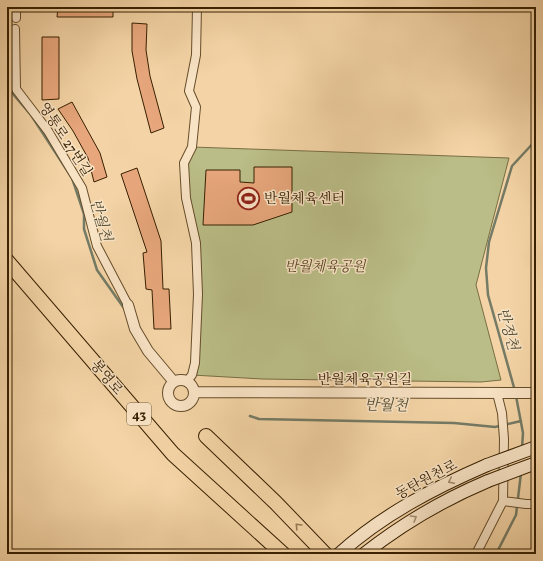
<svg xmlns="http://www.w3.org/2000/svg" width="543" height="561" viewBox="0 0 543 561" font-family="Vollkorn,'Noto Serif KR',serif">
	<style>
		.green { fill: #babd87; stroke: #786e44 }
		.lines { fill: none; stroke-linecap: round; stroke-linejoin: round }
		.stream { stroke: #747b66; stroke-width: 2.5 }
		.building { fill: #e7a67b; stroke: #372001 }
		.minor-casing { stroke: #664d2a; stroke-width: 10 }
		.tertiary-casing { stroke: #664d2a; stroke-width: 12 }
		.secondary-casing { stroke: #372001; stroke-width: 14 }
		.trunk-casing { stroke: #372001; stroke-width: 16 }
		.minor { stroke: #f8e3c5; stroke-width: 8 }
		.tertiary { stroke: #f8e3c5; stroke-width: 10 }
		.secondary { stroke: #f8e3c5; stroke-width: 12 }
		.trunk { stroke: #f4d4a6; stroke-width: 14 }
		.secondary-bridge-casing { stroke: #372001; stroke-width: 14; stroke-linecap: butt }
		.secondary-bridge { stroke: #f8e3c5; stroke-width: 12 }
		.oneway { stroke: #a18b6d }
		.oneway2 { stroke: #967a54 }
		.labels { text-anchor: middle; stroke-width: 3; stroke-linejoin: round; paint-order: stroke }
		.shield { fill: #f8e3c5; stroke: #715a3c; stroke-width: 1 }
		.shield-label { font-size: 13px; font-weight: bold; fill: #372001 }
		.street-label { font-size: 14px; fill: #372001; stroke: #f8e3c5 }
		.poi-label { font-size: 14px; fill: #372001; stroke: #f8e3c5; text-anchor: start }
		.park-label { font-size: 14px; font-style: italic; fill: #584722; stroke: #f8e3c5 }
		.water-label { font-size: 15px; font-style: italic; fill: #554e34; stroke: #f8e3c5 }
	</style>
	<rect width="100%" height="100%" fill="#f4d4a6"/>
	<filter id="stains"><feTurbulence type="fractalNoise" baseFrequency=".005" numOctaves="4"/><feColorMatrix values="0 0 0 0 .2 0 0 0 0 .09 0 0 0 0 .02 0 0 0 .5 -.17"/></filter>
	<radialGradient id="worn" r=".72"><stop offset=".6" stop-color="#630" stop-opacity="0"/><stop offset="1" stop-color="#630" stop-opacity=".3"/></radialGradient>
	<path class="green" d="M192,147L509,158L476,285L501,380L481,382L262,379L192,375L198,294L184,163Z"/>
	<g class="lines">
		<path class="stream" d="M7,87L31,115L72,178L84,214V229L97,270L126,311
			M515,391L488,295L486,268L489,242L512,166L536,140
			M516,396L523,433L522,448
			M250,416L259,419L454,423L495,427L521,421
			M496,554L516,515L521,473"/>
	</g>
	<path class="building" d="M58,7H113V17H57Z
		M132,23L147,24L146,50L150,76L164,128L151,133L137,79L132,51Z
		M42,37H59V99L42,100Z
		M72,102L100,153L107,177L94,182L88,158L73,131L58,109Z
		M254,167H292V212L253,225H203L206,170H240V182L254,183Z
		M137,168L161,241L163,289H169L171,329H154L152,290L146,289L143,253L147,252L121,174Z"/>
	<g class="lines">
		<defs>
			<path id="minor" d="M16,18V7
				M15,29L16,89L48,131L82,188L97,246L128,305
				M187,381L192,375L195,363L198,294L196,243L186,198L184,163L192,147L196,107L189,91L196,55L197,7
				M503,501L526,504H536
				M476,554L503,501L504,439L502,413L497,393"/>
			<path id="tertiary" d="M128,305L135,329L148,351L174,382
				M168 393a13 13 0 1 1 26 0a13 13 0 1 1-26 0Z
				M194,392L536,393"/>
			<path id="secondary" d="M339,554C382,515 434,488 487,465
				M364,554C402,524 443,500 488,481"/>
			<path id="trunk" d="M7,261L173,454L283,554
				M206,436L276,503L325,554"/>
		</defs>
		<use href="#minor" class="minor-casing"/>
		<use href="#tertiary" class="tertiary-casing"/>
		<use href="#secondary" class="secondary-casing"/>
		<use href="#trunk" class="trunk-casing"/>
		<use href="#minor" class="minor"/>
		<use href="#tertiary" class="tertiary"/>
		<use href="#secondary" class="secondary"/>
		<use href="#trunk" class="trunk"/>
		<defs>
			<path id="secondary-bridge" d="M487,465L536,447
				M488,481L536,463"/>
		</defs>
		<use href="#secondary-bridge" class="secondary-bridge-casing"/>
		<use href="#secondary-bridge" class="secondary-bridge"/>
	</g>
	<defs><path id="oneway-chevron" d="M-2-3.5L2.5 0L-2 3.5" fill="none" stroke-width="1.6" stroke-linecap="round" stroke-linejoin="round"/></defs>
	<g class="oneway">
		<use href="#oneway-chevron" transform="translate(451 481) rotate(154)"/>
		<use href="#oneway-chevron" transform="translate(414 518) rotate(-31)"/>
	</g>
	<use class="oneway2" href="#oneway-chevron" transform="translate(298 526) rotate(-134)"/>
	<defs>
		<symbol id="stadium-ring" viewBox="-11 -11 22 22"><circle r="9.5" fill="#f8e3c5" stroke="#8f2418" stroke-width="1.5"/><path d="M0-5a6.5 5 0 1 0 0 10a6.5 5 0 1 0 0-10ZM-3.5-1.8h7v3.6h-7Z" fill="#8f2418"/></symbol>
	</defs>
	<g fill-rule="evenodd">
		<use href="#stadium-ring" x="236" y="186" width="25" height="25"/>
	</g>
	<g class="labels">
		<rect class="shield" x="127" y="403" width="24" height="22" rx="3"/>
		<g class="shield-label">
			<text x="139" y="419">43</text>
		</g>
		<g class="street-label">
			<text transform="translate(66 139) rotate(57)" y="5">영통로 27번길</text>
			<text transform="translate(107 377) rotate(49)" y="5">봉영로</text>
			<text x="365" y="384">반월체육공원길</text>
			<text transform="translate(426 479) rotate(-28)" y="5">동탄원천로</text>
		</g>
		<g class="poi-label">
			<text x="264" y="203">반월체육센터</text>
		</g>
		<g class="park-label">
			<text x="325" y="271">반월체육공원</text>
		</g>
		<g class="water-label">
			<text transform="translate(101 220) rotate(74)" y="5">반월천</text>
			<text transform="translate(508 329) rotate(74)" y="5">반정천</text>
			<text transform="translate(386 405) rotate(1)" y="5">반월천</text>
		</g>
	</g>
	<rect width="543" height="561" fill="none" stroke="#f4d4a6" stroke-width="24"/>
	<rect x="8" y="8" width="527" height="545" fill="none" stroke="#372001" stroke-width="2"/>
	<rect x="12" y="12" width="519" height="537" fill="none" stroke="#372001"/>
	<rect width="100%" height="100%" filter="url(#stains)"/>
	<rect width="100%" height="100%" fill="url(#worn)"/>
</svg>
